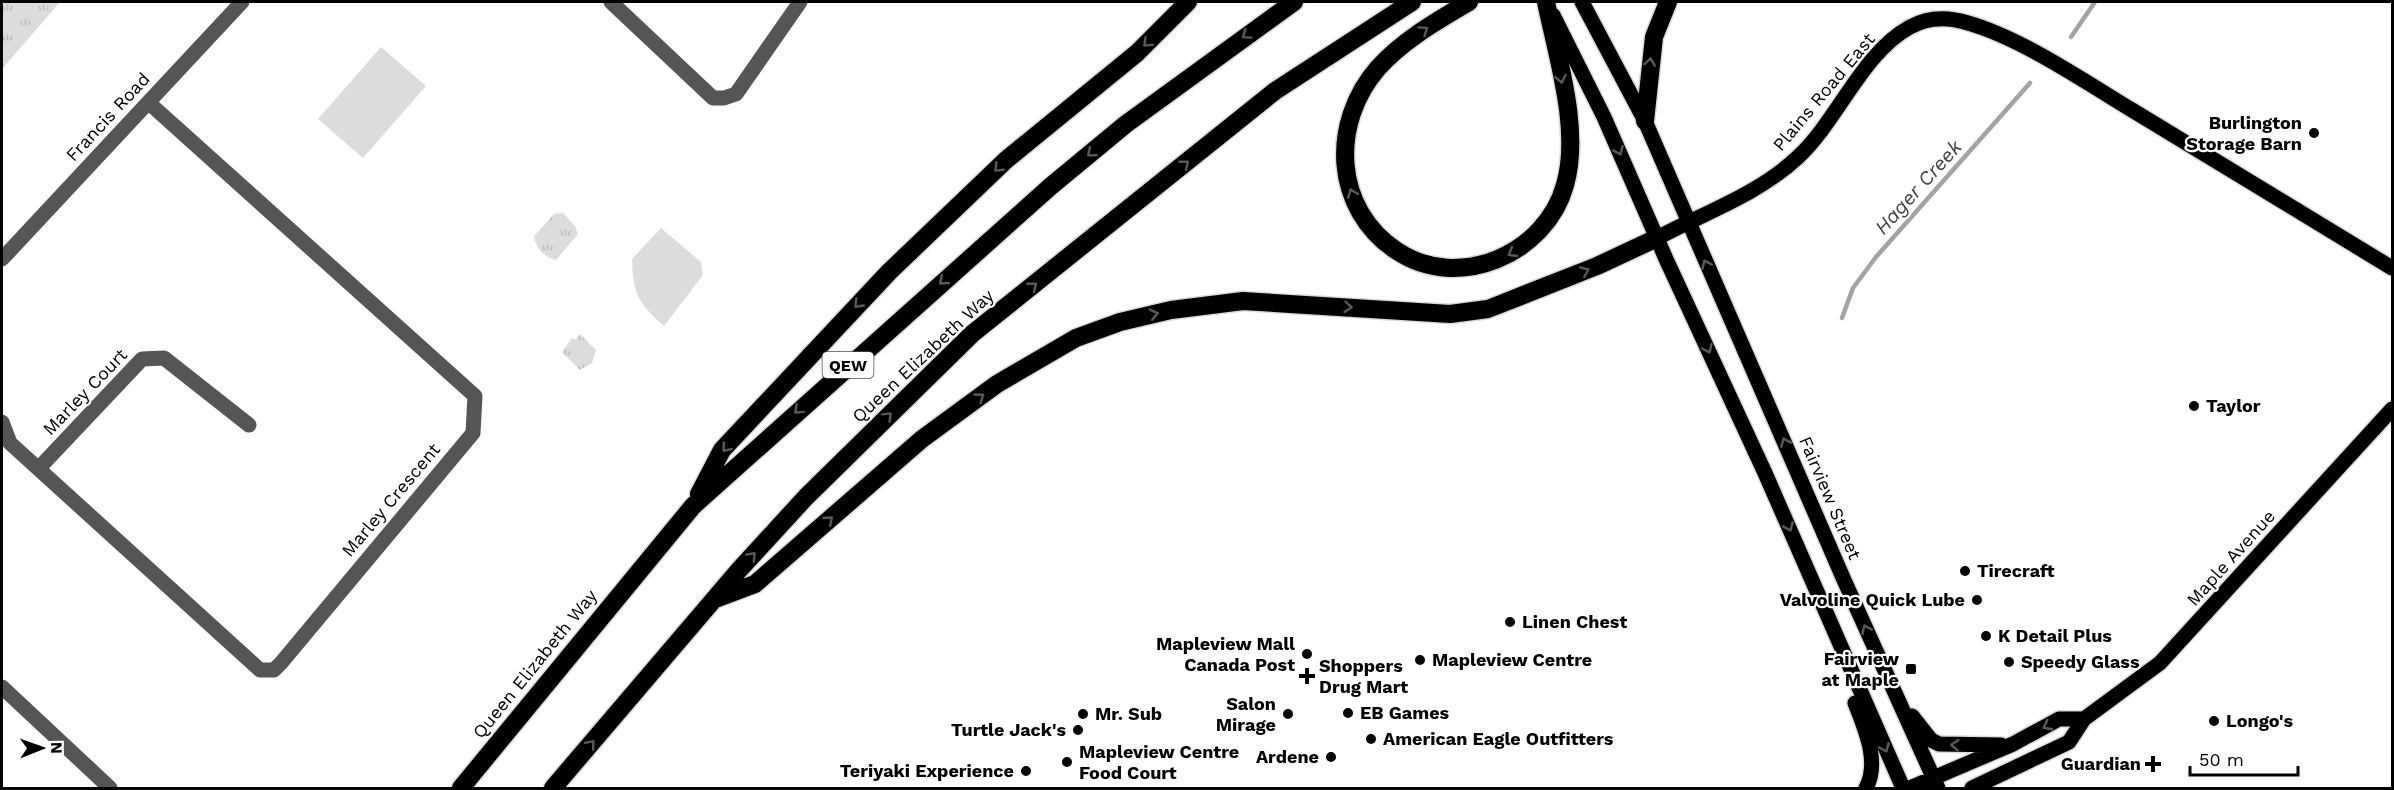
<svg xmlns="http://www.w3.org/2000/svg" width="2394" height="790" viewBox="0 0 2394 790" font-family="'Work Sans',sans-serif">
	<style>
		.park { fill: url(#park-tufts) }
		.garden { fill: #dcdcdc }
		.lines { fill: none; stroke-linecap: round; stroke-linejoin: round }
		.stream { stroke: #a3a3a3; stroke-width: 4.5 }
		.major-casing { stroke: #dbdbdb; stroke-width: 18 }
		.highway-casing { stroke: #dbdbdb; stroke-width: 21 }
		.minor { stroke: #555; stroke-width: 15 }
		.major { stroke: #000; stroke-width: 15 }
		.highway { stroke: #000; stroke-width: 18 }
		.oneway { stroke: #595959 }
		.poi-dot { fill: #000; stroke: #fff; stroke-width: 2 }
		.labels { text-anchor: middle; stroke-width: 4.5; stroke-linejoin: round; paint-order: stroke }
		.shield { fill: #fff; stroke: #4c4c4c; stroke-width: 1.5 }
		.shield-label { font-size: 16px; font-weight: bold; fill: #000 }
		.street-label { font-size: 18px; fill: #000; stroke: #fff }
		.poi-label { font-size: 18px; font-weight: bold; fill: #000; stroke: #fff; text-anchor: start }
		.water-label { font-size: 20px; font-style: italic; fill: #444; stroke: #fff }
	</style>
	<defs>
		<pattern id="park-tufts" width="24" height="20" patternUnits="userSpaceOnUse" patternTransform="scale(1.5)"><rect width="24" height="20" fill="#dcdcdc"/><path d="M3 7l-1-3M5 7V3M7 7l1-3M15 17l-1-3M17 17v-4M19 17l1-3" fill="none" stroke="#bbb"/></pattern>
	</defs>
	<rect width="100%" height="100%" fill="#fff"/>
	<path class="park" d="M2,2H60L2,69Z
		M563,213L575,226L578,234L556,260C543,256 536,249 534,236L554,214Z
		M580,334L596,350L592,363L580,370L562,352L572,338L575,340Z"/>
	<path class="garden" d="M381,47L426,86L363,158L318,119Z
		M661,228L701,262L703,275L664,326C638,303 633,294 632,259Z"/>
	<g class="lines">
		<path class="stream" d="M2071,37L2095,2
			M1842,318L1853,288L1876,257L2030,83"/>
		<defs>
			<path id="major" d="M1582,2L1645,121L1844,580L1938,788
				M1553,15L1604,117L1666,259L1765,473L1903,788
				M1657,238C1704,213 1759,194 1798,157C1838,120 1862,53 1910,27C1928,17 1949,17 1968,23C2021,38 2084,81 2132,110C2219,163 2306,215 2392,268
				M1855,703C1865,729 1880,762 1866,788
				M1912,716L1931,740L1939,744L2001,745
				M1910,788L2013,744L2059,719H2084
				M1972,788L2069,742L2084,719L2160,663L2392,409"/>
			<path id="highway" d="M1469,2C1437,21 1403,40 1378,68C1330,123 1333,209 1397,251C1459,292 1546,254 1565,185C1581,130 1557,56 1546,2
				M1645,121L1654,37L1668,2
				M699,494L722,450L889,272L1006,160L1137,53L1188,2
				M715,599L755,584L922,439L997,384L1076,338L1120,322L1171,310L1243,301L1450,314L1488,309L1597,266L1657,238
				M461,788L693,506L1051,186L1126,124L1294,2
				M553,788L739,570L806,497L972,334L1275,91L1412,2"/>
		</defs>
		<use href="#major" class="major-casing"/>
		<use href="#highway" class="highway-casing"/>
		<path class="minor" d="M611,2L713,98H724L736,94L800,2
			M2,259L242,2
			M2,422L10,443L260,670H274L281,663L473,433L475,396L149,103
			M40,467L142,359L164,358L249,425
			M2,687L110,788"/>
		<use href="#major" class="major"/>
		<use href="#highway" class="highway"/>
	</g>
	<defs><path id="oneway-chevron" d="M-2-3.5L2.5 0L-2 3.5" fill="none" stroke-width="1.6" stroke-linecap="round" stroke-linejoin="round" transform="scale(1.5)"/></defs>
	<g class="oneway">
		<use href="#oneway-chevron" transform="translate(1424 30) rotate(-34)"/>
		<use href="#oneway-chevron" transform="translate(1246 35) rotate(145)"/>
		<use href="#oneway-chevron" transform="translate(1147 43) rotate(136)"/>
		<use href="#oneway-chevron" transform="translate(1650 62) rotate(-82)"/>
		<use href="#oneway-chevron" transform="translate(1561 79) rotate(79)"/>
		<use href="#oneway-chevron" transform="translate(1619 151) rotate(66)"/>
		<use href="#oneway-chevron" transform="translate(1091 153) rotate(140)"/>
		<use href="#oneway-chevron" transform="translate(1185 164) rotate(-39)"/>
		<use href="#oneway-chevron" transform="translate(998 168) rotate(136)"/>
		<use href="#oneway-chevron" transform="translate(1352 193) rotate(-111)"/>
		<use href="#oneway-chevron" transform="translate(1512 253) rotate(150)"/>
		<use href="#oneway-chevron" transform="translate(1706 264) rotate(-114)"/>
		<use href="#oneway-chevron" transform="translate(1585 271) rotate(-23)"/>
		<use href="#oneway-chevron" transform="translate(943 281) rotate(139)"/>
		<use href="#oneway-chevron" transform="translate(1033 286) rotate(-39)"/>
		<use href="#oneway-chevron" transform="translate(858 304) rotate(134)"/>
		<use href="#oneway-chevron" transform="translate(1348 307) rotate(5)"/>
		<use href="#oneway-chevron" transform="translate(1154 314) rotate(-13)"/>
		<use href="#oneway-chevron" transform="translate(1708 349) rotate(65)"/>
		<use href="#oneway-chevron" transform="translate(980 397) rotate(-36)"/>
		<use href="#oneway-chevron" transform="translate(798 410) rotate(138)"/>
		<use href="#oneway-chevron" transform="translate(888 416) rotate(-45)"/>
		<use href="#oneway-chevron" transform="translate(1785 442) rotate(-114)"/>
		<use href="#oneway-chevron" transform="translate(726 448) rotate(128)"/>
		<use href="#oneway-chevron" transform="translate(829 520) rotate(-41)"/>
		<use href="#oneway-chevron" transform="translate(1789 527) rotate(66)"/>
		<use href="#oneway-chevron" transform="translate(752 556) rotate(-47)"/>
		<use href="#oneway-chevron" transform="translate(1866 629) rotate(-114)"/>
		<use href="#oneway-chevron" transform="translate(2047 726) rotate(152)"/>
		<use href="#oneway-chevron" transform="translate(591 744) rotate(-50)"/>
		<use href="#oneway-chevron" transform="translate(1955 745) rotate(-176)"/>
		<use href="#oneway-chevron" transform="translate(1885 748) rotate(66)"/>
	</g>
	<g class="poi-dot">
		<circle cx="2314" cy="133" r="6"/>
		<circle cx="2194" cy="406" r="6"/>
		<circle cx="1965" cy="571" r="6"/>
		<circle cx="1977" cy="600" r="6"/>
		<circle cx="1510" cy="622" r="6"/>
		<circle cx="1986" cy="636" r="6"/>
		<circle cx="1307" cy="654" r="6"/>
		<circle cx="1420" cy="660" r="6"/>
		<circle cx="2009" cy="662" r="6"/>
		<rect x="1905" y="663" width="12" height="12" rx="3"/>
		<path d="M1304 667h6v6h6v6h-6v6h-6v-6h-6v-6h6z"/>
		<circle cx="1348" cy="713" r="6"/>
		<circle cx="1083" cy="714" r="6"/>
		<circle cx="1288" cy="714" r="6"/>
		<circle cx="2214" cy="721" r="6"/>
		<circle cx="1078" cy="730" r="6"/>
		<circle cx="1371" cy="739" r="6"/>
		<circle cx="1331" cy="757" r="6"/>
		<circle cx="1067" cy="762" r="6"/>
		<path d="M2150 755h6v6h6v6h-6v6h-6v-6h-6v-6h6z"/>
		<circle cx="1026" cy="771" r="6"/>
	</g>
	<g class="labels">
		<rect class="shield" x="822.5" y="352" width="51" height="26" rx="4.5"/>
		<g class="shield-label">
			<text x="848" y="371">QEW</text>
		</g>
		<g class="street-label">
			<text transform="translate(1824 92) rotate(-50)" y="6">Plains Road East</text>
			<text transform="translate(108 117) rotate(-47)" y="6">Francis Road</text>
			<text transform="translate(923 356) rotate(-43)" y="6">Queen Elizabeth Way</text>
			<text transform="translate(85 392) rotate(-46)" y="6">Marley Court</text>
			<text transform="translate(1830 498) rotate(67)" y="6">Fairview Street</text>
			<text transform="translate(391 500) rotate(-50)" y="6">Marley Crescent</text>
			<text transform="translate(2231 558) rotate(-48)" y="6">Maple Avenue</text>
			<text transform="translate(535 664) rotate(-51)" y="6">Queen Elizabeth Way</text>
		</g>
		<g class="poi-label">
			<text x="2302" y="129" text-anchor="end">Burlington<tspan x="2302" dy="21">Storage Barn</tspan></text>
			<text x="2206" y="412">Taylor</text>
			<text x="1977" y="577">Tirecraft</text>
			<text x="1965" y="606" text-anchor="end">Valvoline Quick Lube</text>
			<text x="1522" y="628">Linen Chest</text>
			<text x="1998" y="642">K Detail Plus</text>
			<text x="1295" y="650" text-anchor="end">Mapleview Mall<tspan x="1295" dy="21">Canada Post</tspan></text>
			<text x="1899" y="665" text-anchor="end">Fairview<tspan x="1899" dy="21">at Maple</tspan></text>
			<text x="1432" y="666">Mapleview Centre</text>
			<text x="2021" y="668">Speedy Glass</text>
			<text x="1319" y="672">Shoppers<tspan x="1319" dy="21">Drug Mart</tspan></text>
			<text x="1276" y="710" text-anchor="end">Salon<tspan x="1276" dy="21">Mirage</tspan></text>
			<text x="1360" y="719">EB Games</text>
			<text x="1095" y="720">Mr. Sub</text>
			<text x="2226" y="727">Longo's</text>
			<text x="1066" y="736" text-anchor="end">Turtle Jack's</text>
			<text x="1383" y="745">American Eagle Outfitters</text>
			<text x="1079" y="758">Mapleview Centre<tspan x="1079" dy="21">Food Court</tspan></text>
			<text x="1319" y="763" text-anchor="end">Ardene</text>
			<text x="2141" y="770" text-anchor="end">Guardian</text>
			<text x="1014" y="777" text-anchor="end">Teriyaki Experience</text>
		</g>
		<g class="water-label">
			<text transform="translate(1918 187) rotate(-48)" y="7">Hager Creek</text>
		</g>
	</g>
	<rect width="2394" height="790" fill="none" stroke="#000000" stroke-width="6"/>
	<g transform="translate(42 748) rotate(89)" stroke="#ffffff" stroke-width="4.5" paint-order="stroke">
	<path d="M0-4.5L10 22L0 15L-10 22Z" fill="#000000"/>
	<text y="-9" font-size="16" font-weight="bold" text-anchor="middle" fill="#000000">N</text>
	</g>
	<path d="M2190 766v9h108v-9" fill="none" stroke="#000000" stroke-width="3"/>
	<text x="2199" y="766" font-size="18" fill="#000000" stroke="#ffffff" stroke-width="4.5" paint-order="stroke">50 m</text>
</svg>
